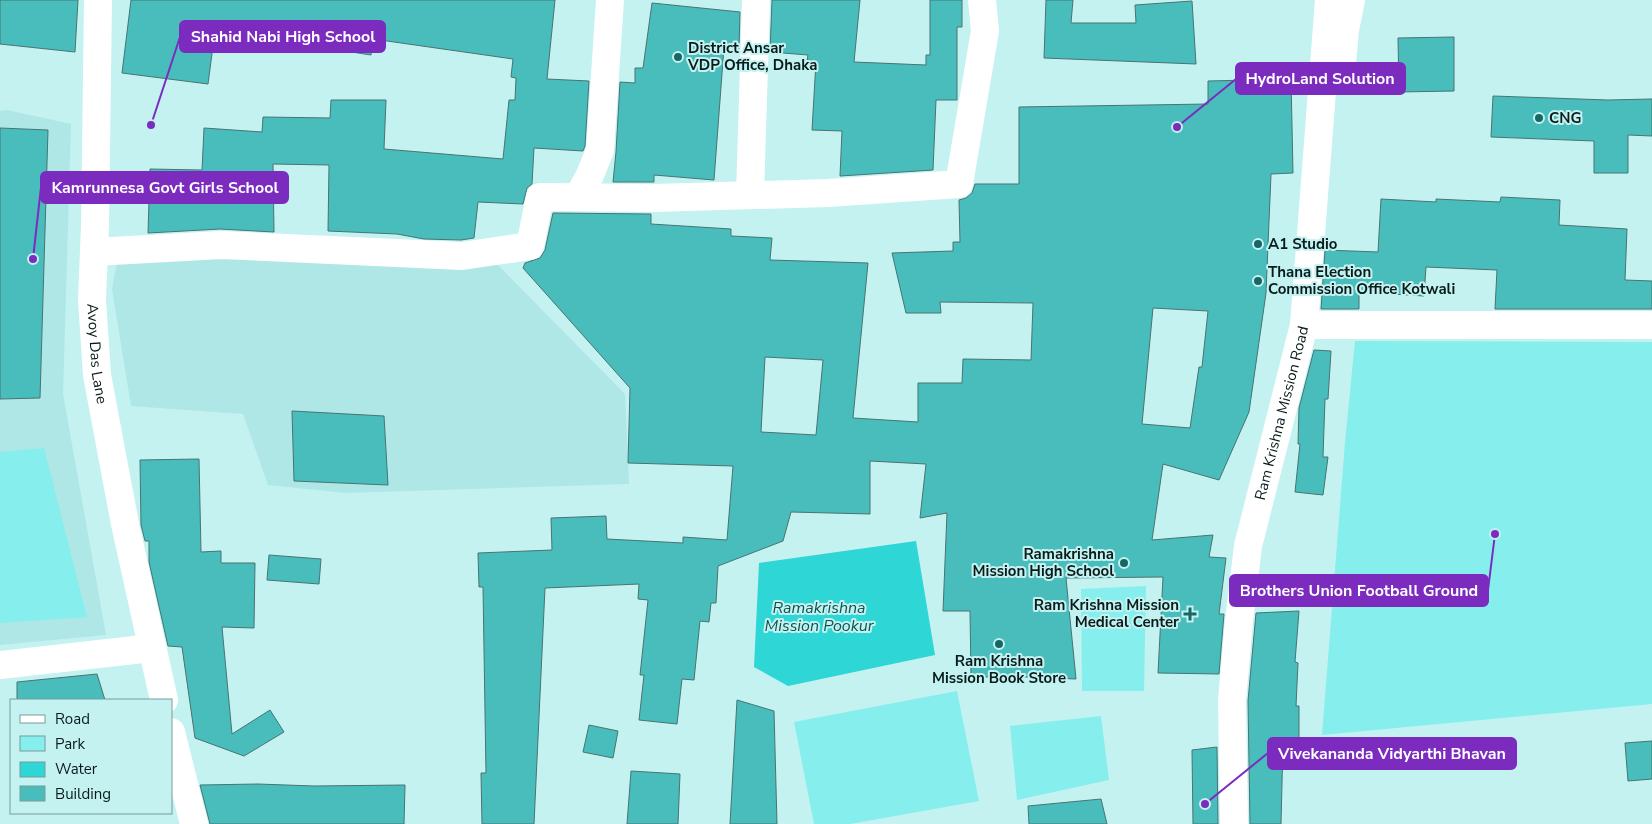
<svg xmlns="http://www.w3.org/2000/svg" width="1652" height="824" viewBox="0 0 1652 824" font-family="'Nunito Sans',sans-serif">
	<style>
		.built { fill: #aee7e6 }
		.green { fill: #86efed }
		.water { fill: #2ed6d5 }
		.building { fill: #49bdbb; stroke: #487473; fill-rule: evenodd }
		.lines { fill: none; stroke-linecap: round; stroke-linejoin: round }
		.minor { stroke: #fff; stroke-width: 28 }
		.poi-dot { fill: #186665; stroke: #c3f2f1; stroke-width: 2 }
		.labels { text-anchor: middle; stroke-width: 4; stroke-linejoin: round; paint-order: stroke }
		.poi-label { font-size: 15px; font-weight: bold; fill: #091c1b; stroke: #c3f2f1; text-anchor: start }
		.street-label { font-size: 15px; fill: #091c1b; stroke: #c3f2f1 }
		.water-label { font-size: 16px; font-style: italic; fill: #0e5252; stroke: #c3f2f1 }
		.leader { fill: none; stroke: #7b2cbf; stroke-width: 2 }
		.callout-dot { fill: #7b2cbf; stroke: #c3f2f1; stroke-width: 2 }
		.callout { fill: #7b2cbf; stroke: #7b2cbf; stroke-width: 2 }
		.callout-label { font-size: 16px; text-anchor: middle; font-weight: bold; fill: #fff }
	</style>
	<rect width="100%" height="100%" fill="#c3f2f1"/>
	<path class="built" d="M7,110L71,124L63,394L106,635L0,645V111Z
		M489,256L625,394L629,484L345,493L268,485L243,414L131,406L112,289L118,257Z"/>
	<path class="green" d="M1355,341L1652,342V704L1322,735L1345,442Z
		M44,448L87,617L0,623V452Z
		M1146,586L1144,691H1082L1081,589Z
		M957,691L979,801L850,824H814L794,722Z
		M1101,716L1109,780L1017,800L1010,726Z"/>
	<path class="water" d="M916,541L935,655L788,686L754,667L759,563Z"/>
	<path class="building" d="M0,0H78L75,52L0,44Z
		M131,0H555L547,79L589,81L585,146L583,151L534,148L532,184L527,188L523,204L478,202L474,238L461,240L424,239L397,234L328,231L329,165L273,164L274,232L220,229L148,233L150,169L202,170L204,128L262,132L263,117L330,118L331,100H386L384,149L503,159L509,100H515L516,78L511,77L513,59L373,39L371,55L215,31L208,84L122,73Z
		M772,0H860L854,62L926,65V55H930V0H962V27H957V100H936L933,170L840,176L842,131L812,130L816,61L807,60L808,55L770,52Z
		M1046,0H1073L1071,23H1136L1135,5L1192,1L1196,64L1044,58Z
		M652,3L740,12L739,49L724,47L714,180L654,175V182H613L616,152L620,82L635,83V68H643Z
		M1454,37V91L1399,92L1398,38Z
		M1291,79L1293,173L1271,174L1266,293L1249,412L1219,480L1163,464L1152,540L1213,535L1209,557L1226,558L1219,614H1224L1219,674L1158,673L1163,577L1066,578L1076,679L1027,677H971L970,611H943L947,513L920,518L926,464L870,461V514L791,512L783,541L718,566L716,603H711L709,622L700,621L694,680L682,679L677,724L639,720L644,675H640L648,600L638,599L639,584L545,588L534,824H482L481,773H486L483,587H479L478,553L552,550L551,518L606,516L607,539L683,543V537L727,540L733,466L628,463L630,388L523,268L525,263L540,258L545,250L553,213L651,214V224L731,229V236L772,238L770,260L868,263L853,418L918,422V383H962L963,359L1031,360L1033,303L940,302L941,313H906L892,253L953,251V242H960L959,200L966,198L972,193L975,184H1019V107L1208,104V81ZM1153,308L1208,311L1202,367H1199L1190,428L1142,424ZM765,357L823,360L816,435L761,432Z
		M1493,96L1608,100L1652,99V136L1628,135V173H1594V141L1491,137Z
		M0,128L48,130L40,398L0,399Z
		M1501,197L1560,200L1559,225L1627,229L1625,280L1652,281V309H1495L1497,270L1426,267L1424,296L1359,292V309H1321L1325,250L1378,252L1381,199L1436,202V199L1500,202Z
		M1314,350L1331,351L1328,399H1325L1323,457H1328L1323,495L1295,492L1300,444H1298L1299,408Z
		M292,411L384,416L388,485L294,481Z
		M199,459L201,552L221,551V563H255L254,628L222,627L232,734L270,710L284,732L244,756L195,738L182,647L168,646L149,562V541H145L141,525L140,460Z
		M269,555L321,559L319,584L267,580Z
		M1299,611L1295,662L1298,663L1296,706H1299V742H1283L1281,824H1250L1248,701L1256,613Z
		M97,674L105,700H17V682Z
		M737,700L774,711L777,824H730Z
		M589,725L618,731L613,758L583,752Z
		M1652,741V779L1628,781L1625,743Z
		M1217,747L1218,824H1193L1192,750Z
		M631,771L680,774L678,824H627Z
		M258,784L314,786L405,785L404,824H210L200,785Z
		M1101,799L1107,824H1029L1028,806Z"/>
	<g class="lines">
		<g class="minor">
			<path id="s1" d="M98,0L95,225L92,300L97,375L125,524L164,700"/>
			<path d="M1342,63L1345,30L1351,0"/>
			<path d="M750,195L756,0"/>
			<path d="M578,197L590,175L600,150L610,0"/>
			<path d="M94,252L221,245L462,256L530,246L540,197L654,198L828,193L959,184L985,31L982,0"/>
			<path d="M1304,325H1652"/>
			<path d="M0,665L152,648"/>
			<path d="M171,732L194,824"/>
			<path id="s2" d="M1234,824L1232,700L1239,621L1248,546L1304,325L1329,0"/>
		</g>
	</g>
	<g class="poi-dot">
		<circle cx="678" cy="57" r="5"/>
		<circle cx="1539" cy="118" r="5"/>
		<circle cx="1258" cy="244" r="5"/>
		<circle cx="1258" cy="281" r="5"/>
		<circle cx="1124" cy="563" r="5"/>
		<path d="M1187.5 606.5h5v5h5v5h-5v5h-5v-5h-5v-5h5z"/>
		<circle cx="999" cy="644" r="5"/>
	</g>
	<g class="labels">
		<g class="poi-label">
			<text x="688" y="53">District Ansar<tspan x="688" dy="17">VDP Office, Dhaka</tspan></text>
			<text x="1549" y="123">CNG</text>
			<text x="1268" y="249">A1 Studio</text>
			<text x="1268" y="277">Thana Election<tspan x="1268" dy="17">Commission Office Kotwali</tspan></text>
			<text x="1114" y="559" text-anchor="end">Ramakrishna<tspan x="1114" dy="17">Mission High School</tspan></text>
			<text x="1179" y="610" text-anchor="end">Ram Krishna Mission<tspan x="1179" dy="17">Medical Center</tspan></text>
			<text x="999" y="666" text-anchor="middle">Ram Krishna<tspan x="999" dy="17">Mission Book Store</tspan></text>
		</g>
		<g class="street-label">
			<text dy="5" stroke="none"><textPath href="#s1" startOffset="354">Avoy Das Lane</textPath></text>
			<text dy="5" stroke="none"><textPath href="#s2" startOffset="416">Ram Krishna Mission Road</textPath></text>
		</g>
		<g class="water-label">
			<text x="819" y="613">Ramakrishna<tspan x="819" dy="18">Mission Pookur</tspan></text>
		</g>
	</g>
	<path class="leader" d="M151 125L180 37M1177 127L1236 79M33 259L41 187M1495 534L1488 590M1205 804L1268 753"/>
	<g class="callout-dot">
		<circle cx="151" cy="125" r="5"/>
		<circle cx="1177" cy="127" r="5"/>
		<circle cx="33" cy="259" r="5"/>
		<circle cx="1495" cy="534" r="5"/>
		<circle cx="1205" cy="804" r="5"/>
	</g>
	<g class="callout">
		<rect x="180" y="21" width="205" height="31" rx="5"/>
		<rect x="1236" y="63" width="169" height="31" rx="5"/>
		<rect x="41" y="172" width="247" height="31" rx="5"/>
		<rect x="1230" y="575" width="258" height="31" rx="5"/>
		<rect x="1268" y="738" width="248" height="31" rx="5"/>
	</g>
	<g class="callout-label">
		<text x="283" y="42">Shahid Nabi High School</text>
		<text x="1320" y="84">HydroLand Solution</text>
		<text x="165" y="193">Kamrunnesa Govt Girls School</text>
		<text x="1359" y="596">Brothers Union Football Ground</text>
		<text x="1392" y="759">Vivekananda Vidyarthi Bhavan</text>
	</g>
	<rect x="10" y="699" width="162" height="115" fill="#c3f2f1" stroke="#799c9b"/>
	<rect x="20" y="715" width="25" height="8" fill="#ffffff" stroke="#799c9b"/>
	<text x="55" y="724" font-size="15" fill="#091c1b">Road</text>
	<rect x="20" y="736" width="25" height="15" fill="#86efed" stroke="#799c9b"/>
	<text x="55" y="749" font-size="15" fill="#091c1b">Park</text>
	<rect x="20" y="762" width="25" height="15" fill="#2ed6d5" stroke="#799c9b"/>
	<text x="55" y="774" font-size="15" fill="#091c1b">Water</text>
	<rect x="20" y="786" width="25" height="15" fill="#49bdbb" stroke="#799c9b"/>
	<text x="55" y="799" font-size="15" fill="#091c1b">Building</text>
</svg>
